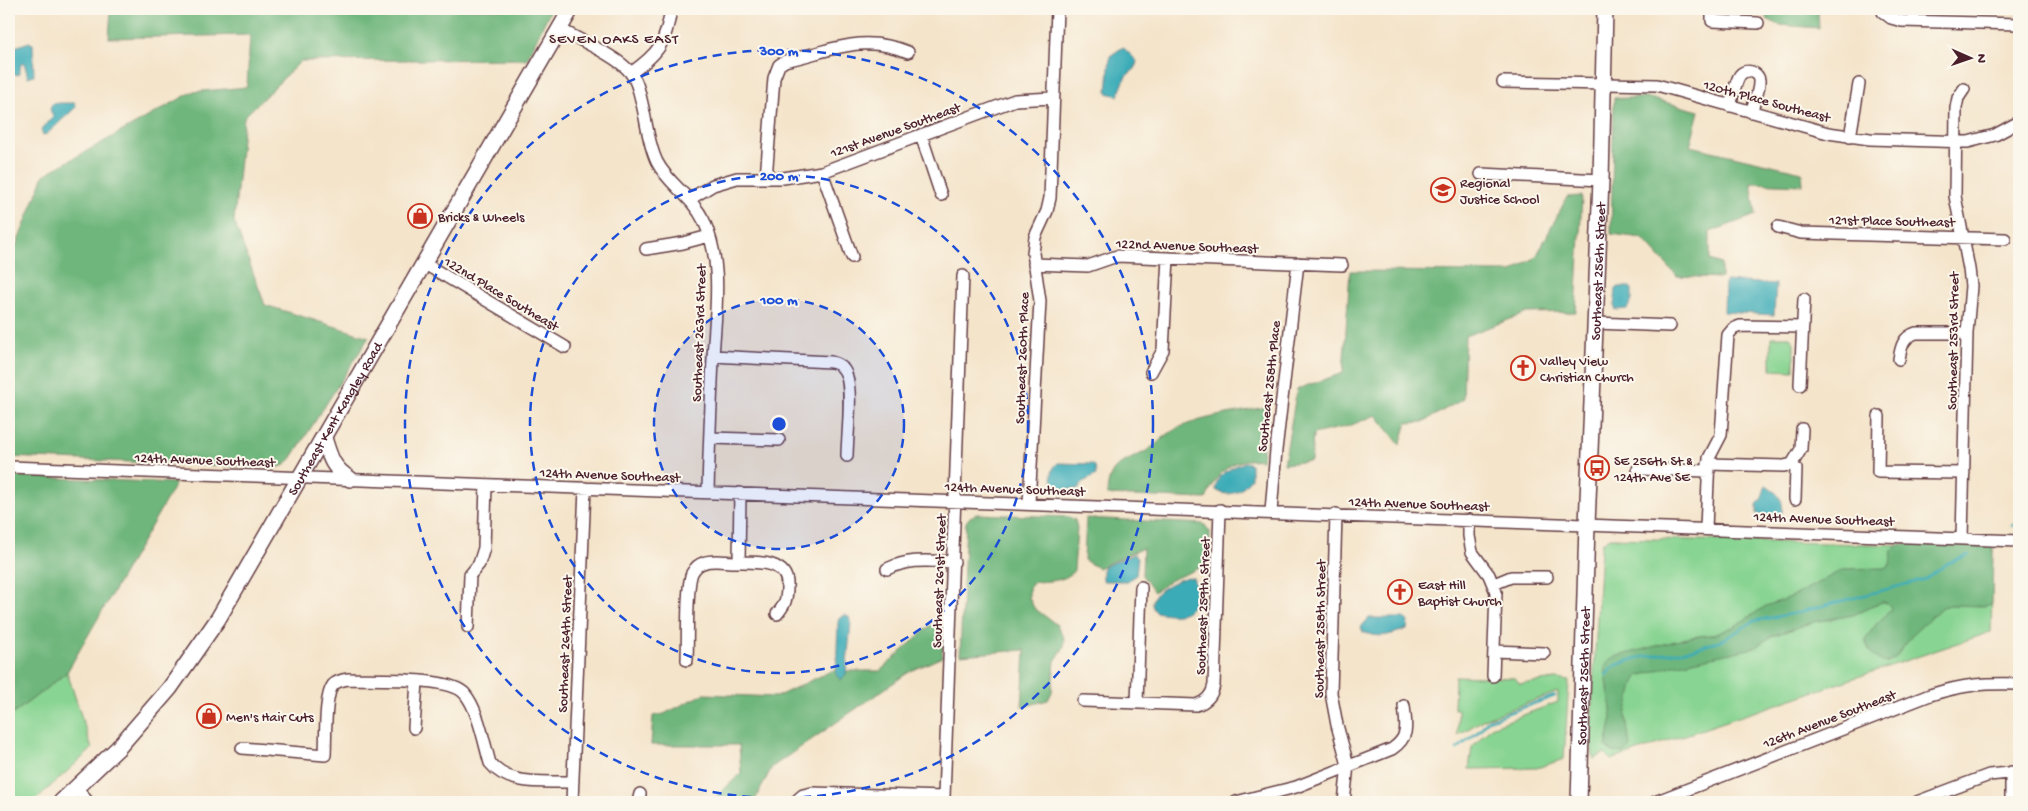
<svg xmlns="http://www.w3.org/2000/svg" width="2028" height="811" viewBox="0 0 2028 811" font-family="'Gochi Hand',sans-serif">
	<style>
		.green { fill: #88d492; stroke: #697a5e }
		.forest { fill: #6eb67c; stroke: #5c6a54 }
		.water { fill: #3bacb7; stroke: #426671 }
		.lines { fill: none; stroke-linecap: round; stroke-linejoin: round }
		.stream { stroke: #3bacb7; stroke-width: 2.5 }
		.minor-casing { stroke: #643d43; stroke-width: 14 }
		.major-casing { stroke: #643d43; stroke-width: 18 }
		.minor { stroke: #fff; stroke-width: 11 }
		.major { stroke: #fff; stroke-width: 15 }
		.ring { fill: none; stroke: #1d4ed8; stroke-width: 2.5; stroke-dasharray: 9 6 }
		.labels { text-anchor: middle; stroke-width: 4; stroke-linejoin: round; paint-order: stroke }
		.street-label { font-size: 14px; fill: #4a1f2b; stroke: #fbf7ec }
		.poi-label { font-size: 14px; fill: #4a1f2b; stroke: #fbf7ec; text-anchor: start }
		.neighbourhood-label { font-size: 15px; letter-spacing: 1px; fill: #4a1f2b; stroke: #fbf7ec }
		.centre { fill: #1d4ed8; stroke: #fbf7ec; stroke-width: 2.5 }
		.ring-label { font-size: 15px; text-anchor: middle; font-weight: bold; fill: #1d4ed8; stroke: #fbf7ec; stroke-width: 4; stroke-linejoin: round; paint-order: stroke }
	</style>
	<rect width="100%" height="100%" fill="#fbf7ec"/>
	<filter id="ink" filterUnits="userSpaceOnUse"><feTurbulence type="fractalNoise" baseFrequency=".02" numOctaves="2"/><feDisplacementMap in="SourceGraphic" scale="10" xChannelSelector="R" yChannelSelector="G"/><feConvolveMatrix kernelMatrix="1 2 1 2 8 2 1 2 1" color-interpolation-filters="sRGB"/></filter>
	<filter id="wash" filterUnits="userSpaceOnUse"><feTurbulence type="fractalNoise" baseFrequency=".0096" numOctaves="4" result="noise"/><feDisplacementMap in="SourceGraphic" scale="20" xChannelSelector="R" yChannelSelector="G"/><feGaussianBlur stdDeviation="1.12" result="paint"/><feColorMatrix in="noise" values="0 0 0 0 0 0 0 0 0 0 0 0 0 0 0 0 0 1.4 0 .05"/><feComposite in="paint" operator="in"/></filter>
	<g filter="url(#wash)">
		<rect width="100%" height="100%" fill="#f4e4ca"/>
		<path class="green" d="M1771,337H1790L1794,343V371L1771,370Z
			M1610,538L1993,547L1991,632L1611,760L1605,753L1594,759L1590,740L1601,549L1602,543Z
			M67,672L92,749L33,802H9V717Z
			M1455,676L1515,678L1520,684L1556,679L1569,681L1564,759L1537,768L1469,769L1472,747L1491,727L1558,702V692L1486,718L1458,735V709H1454Z"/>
		<path class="forest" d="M111,9H551L527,59L301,61L244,117L234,221L265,305L369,337L291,459L285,465L276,468L9,457V264L44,175L192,92L247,87L250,35L109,38Z
			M1767,9H1821L1818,12L1819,28L1779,25L1767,19Z
			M1614,98H1649L1699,111L1690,146L1802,172L1803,185L1751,183L1756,215L1710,232V260L1721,264V278L1677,276L1642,238L1611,234Z
			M1582,196L1576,312L1527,313L1465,336L1463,399L1423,422L1407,423L1400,445L1376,415L1349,426L1313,434L1311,461L1284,464L1297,389L1343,373L1350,271L1512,272L1536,257L1567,197Z
			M1266,407L1262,460C1231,457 1218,472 1206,499L1107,495C1108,463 1123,464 1146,451C1155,446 1162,438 1171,432C1192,418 1240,412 1266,407Z
			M9,476L176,483L67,672L9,717Z
			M977,514L1069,517L1075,520L1077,528L1074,570C1067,582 1047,581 1034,582L1029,588V597L1034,608L1057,625L1064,638V647L1055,661L1052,692L1048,700L1022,707L1025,650L960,655L966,522L970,517Z
			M1086,518L1204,524L1210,532L1209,564L1171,580L1154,592L1142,575L1143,548L1098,568L1084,560Z
			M1898,544L1993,547L1992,604L1984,606L1950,605L1942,607L1914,633L1895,658L1886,663C1874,660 1869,651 1865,640L1877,623L1891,610C1890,604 1887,602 1882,602L1853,615L1814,622L1772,636L1754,648L1674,665L1639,676L1633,684L1626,716L1630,747L1624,753L1613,752L1606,747L1612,717L1605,666L1609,660L1618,656L1691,637L1716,634L1735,626L1766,606L1791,597L1844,569L1884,568L1890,565L1892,550Z
			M944,613L942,657L909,672L772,767L754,802H711L741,773L739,745H651L653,716L664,714L704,694L776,697L831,671H880Z"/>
		<path class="water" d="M29,42L33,44L34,75L28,77L24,63L21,64L19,74L17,75L11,72C8,64 9,54 15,47Z
			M1123,47L1137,61L1135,69L1126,76L1118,96L1107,93L1110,56Z
			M60,103H75L76,107L47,134L43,135L41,130L53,117L50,109L52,104Z
			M1725,281L1776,284L1774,315L1724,312Z
			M1630,287L1632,289V300L1627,309L1616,310L1614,306L1616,289L1619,287Z
			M1245,462L1251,464V478C1243,489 1231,500 1216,490C1215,474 1233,467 1245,462Z
			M1058,463L1092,464L1095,466L1096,475L1083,482L1079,489H1058L1055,487C1051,479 1050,469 1058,463Z
			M1766,485C1777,492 1786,501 1781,515L1757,514V504L1761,500Z
			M1134,554L1138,557L1136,575L1127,581H1103V567Z
			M1187,577L1193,578C1196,585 1196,591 1195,598C1192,618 1172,615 1156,612C1140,595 1175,581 1187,577Z
			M845,615L850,618L851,623L846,674L841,680L836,675L838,622L839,618Z
			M1369,618H1405L1408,622L1407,629C1390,635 1380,639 1363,632L1361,627Z"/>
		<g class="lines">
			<path class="stream" d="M2012,526L2019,523
				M1606,675L1614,666L1637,658L1695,649L1725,639L1754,621L1796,613L1926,579L1948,563L1969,555
				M1457,749L1479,731L1488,720L1555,696"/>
		</g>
	</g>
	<g filter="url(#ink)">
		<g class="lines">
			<defs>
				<path id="minor" d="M1712,9V21L1758,23
					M1883,12L1891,18L1902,21L2019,24
					M560,29C579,40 617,56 630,72C638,81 640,96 643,108C647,126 649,146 657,162C668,184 692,196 704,221C724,266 715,312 713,359C711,403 709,447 708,492
					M631,73C659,53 666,43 671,9
					M1503,82L1657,85L1828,133L1870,139L1968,142L1995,135L2019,122
					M1730,106C1733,97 1735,82 1740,75C1746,68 1758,72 1759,80C1760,90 1754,103 1751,112
					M921,135L941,195
					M1850,137L1859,84
					M822,172L852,257
					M1481,174L1601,180
					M766,178L774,78L779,65L785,61C831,51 861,33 908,52
					M690,199L713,185L737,178H783L822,172L1015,100L1053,98
					M1778,227L1801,233L2005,239
					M646,249L683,243L709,236
					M425,264L565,347
					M1034,264L1088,266L1117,256L1342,265
					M1596,323L1670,326
					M713,356L831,362C836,363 841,365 844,370C854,384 847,437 847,456
					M1899,359C1901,347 1903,337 1916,333H1967
					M1151,372L1163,350L1168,258
					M1800,385L1804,299
					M1879,416L1878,472L1964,473
					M710,438L779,440
					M1708,464L1784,466L1792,464
					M9,467L2019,541
					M1638,469L1709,471
					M1795,499L1796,469L1792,464L1801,449L1802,429
					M1029,503L1040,301L1033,253L1035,237L1047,211L1050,198L1057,9
					M1271,512L1276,450L1298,263
					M1336,514L1331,693L1337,725L1348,765L1344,802
					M1469,520V536L1472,552L1489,575L1496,592L1493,676
					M1706,528L1709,458L1721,435L1728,335L1733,329L1740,326L1803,327
					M1962,538L1967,333L1971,286L1969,269L1955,196L1956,108L1958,98L1964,89
					M739,562L740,493
					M887,569C910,558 929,561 954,562
					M1494,584L1511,577H1547
					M468,627L470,575L479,564L484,548L486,485
					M1494,651L1544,653
					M687,660C688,641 686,587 692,573C695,568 699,564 703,563C712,559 725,562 734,562C753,562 789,559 787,587C787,599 785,605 777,614
					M1083,701L1196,705C1206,702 1212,696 1214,685L1220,510
					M1137,703L1141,587
					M414,728L417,681
					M242,748L325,755C326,739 324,696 333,685C337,681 342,680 348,679C371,680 451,676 465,694C478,709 484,743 490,763C509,787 546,781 573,782
					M2011,772V802
					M77,789L88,802
					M572,802L585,488
					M638,802L640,794
					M795,802L803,795L812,793L944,797L963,276
					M1236,802L1296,787L1392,749C1410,737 1406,725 1404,706
					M1655,802L1930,695C1965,684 1984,683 2019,684
					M1917,802L1989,775L2019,772"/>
				<g id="major">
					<path d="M324,438C330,457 332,468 350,479"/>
					<path id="s1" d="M61,802L118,748L170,688L218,619L571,9"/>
					<path id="s2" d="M1579,802L1587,525L1601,180L1605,9"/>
				</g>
			</defs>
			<use href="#minor" class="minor-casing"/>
			<use href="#major" class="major-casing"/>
			<use href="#minor" class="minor"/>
			<use href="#major" class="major"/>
		</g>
	</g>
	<circle cx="779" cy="424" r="125" fill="#1d4ed8" fill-opacity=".12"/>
	<g class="ring">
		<circle cx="779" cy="424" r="125"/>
		<circle cx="779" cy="424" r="249"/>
		<circle cx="779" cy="424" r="374"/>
	</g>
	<defs>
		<symbol id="school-ring" viewBox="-11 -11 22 22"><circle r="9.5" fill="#fbf7ec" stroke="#c8321e" stroke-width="1.5"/><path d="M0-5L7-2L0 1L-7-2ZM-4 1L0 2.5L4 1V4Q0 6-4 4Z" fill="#c8321e"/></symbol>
		<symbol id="shop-ring" viewBox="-11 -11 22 22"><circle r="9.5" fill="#fbf7ec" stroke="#c8321e" stroke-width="1.5"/><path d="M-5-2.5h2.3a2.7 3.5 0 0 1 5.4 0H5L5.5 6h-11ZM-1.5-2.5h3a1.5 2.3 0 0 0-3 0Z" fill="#c8321e"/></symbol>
		<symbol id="church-ring" viewBox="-11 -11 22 22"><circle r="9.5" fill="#fbf7ec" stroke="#c8321e" stroke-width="1.5"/><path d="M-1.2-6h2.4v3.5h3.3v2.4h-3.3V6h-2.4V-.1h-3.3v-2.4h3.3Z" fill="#c8321e"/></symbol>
		<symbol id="bus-ring" viewBox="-11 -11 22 22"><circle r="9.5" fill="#fbf7ec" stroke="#c8321e" stroke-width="1.5"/><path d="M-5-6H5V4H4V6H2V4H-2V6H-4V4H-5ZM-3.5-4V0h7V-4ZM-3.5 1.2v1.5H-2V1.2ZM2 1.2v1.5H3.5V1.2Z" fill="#c8321e"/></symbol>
	</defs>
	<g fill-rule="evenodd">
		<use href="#school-ring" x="1429" y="176" width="28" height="28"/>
		<use href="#shop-ring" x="406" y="202" width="28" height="28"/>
		<use href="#church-ring" x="1509" y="354" width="28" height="28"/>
		<use href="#bus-ring" x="1583" y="454" width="28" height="28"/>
		<use href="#church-ring" x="1386" y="578" width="28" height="28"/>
		<use href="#shop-ring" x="195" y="702" width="28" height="28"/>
	</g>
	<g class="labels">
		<g class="street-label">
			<text transform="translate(1767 100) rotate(15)" y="5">120th Place Southeast</text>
			<text transform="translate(895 129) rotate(-20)" y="5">121st Avenue Southeast</text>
			<text transform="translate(1892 220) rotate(1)" y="5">121st Place Southeast</text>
			<text transform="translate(1187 245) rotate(2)" y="5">122nd Avenue Southeast</text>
			<text dy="5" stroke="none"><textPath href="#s2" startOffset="531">Southeast 256th Street</textPath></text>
			<text transform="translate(502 293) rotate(31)" y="5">122nd Place Southeast</text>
			<text transform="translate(698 333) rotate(-88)" y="5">Southeast 263rd Street</text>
			<text transform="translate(1952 341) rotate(-89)" y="5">Southeast 253rd Street</text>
			<text transform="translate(1021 358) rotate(-88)" y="5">Southeast 260th Place</text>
			<text transform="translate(1268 386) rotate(-84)" y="5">Southeast 258th Place</text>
			<text dy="5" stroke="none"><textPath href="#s1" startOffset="474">Southeast Kent Kangley Road</textPath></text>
			<text transform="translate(205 459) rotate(2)" y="5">124th Avenue Southeast</text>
			<text transform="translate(610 474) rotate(2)" y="5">124th Avenue Southeast</text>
			<text transform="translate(1015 488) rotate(2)" y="5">124th Avenue Southeast</text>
			<text transform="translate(1419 503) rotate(2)" y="5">124th Avenue Southeast</text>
			<text transform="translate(1824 518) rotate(2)" y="5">124th Avenue Southeast</text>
			<text transform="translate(938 581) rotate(-88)" y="5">Southeast 261st Street</text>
			<text transform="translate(1202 606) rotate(-88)" y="5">Southeast 259th Street</text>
			<text transform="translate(1319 629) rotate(-89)" y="5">Southeast 258th Street</text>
			<text transform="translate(564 644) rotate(-88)" y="5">Southeast 264th Street</text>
			<text dy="5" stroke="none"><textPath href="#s2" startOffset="126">Southeast 256th Street</textPath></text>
			<text transform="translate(1829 718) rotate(-21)" y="5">126th Avenue Southeast</text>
		</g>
		<g class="poi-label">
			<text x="1460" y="187">Regional<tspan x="1460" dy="16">Justice School</tspan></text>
			<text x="438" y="221">Bricks &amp; Wheels</text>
			<text x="1540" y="365">Valley View<tspan x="1540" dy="16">Christian Church</tspan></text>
			<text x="1614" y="465">SE 256th St &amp;<tspan x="1614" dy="16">124th Ave SE</tspan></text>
			<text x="1418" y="589">East Hill<tspan x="1418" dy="16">Baptist Church</tspan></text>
			<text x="226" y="721">Men's Hair Cuts</text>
		</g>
		<g class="neighbourhood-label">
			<text x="614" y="43">SEVEN OAKS EAST</text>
		</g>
	</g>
	<circle cx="779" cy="424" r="8" class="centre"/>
	<g class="ring-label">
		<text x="779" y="55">300 m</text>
		<text x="779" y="180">200 m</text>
		<text x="779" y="304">100 m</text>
	</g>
	<rect width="2028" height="811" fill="none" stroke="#fbf7ec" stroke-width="30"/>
	<g transform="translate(1970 58) rotate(92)" stroke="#fbf7ec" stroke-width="4" paint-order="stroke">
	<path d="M0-4L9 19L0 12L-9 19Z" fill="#4a1f2b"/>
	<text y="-8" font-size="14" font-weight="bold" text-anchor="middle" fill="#4a1f2b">N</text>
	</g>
</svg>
